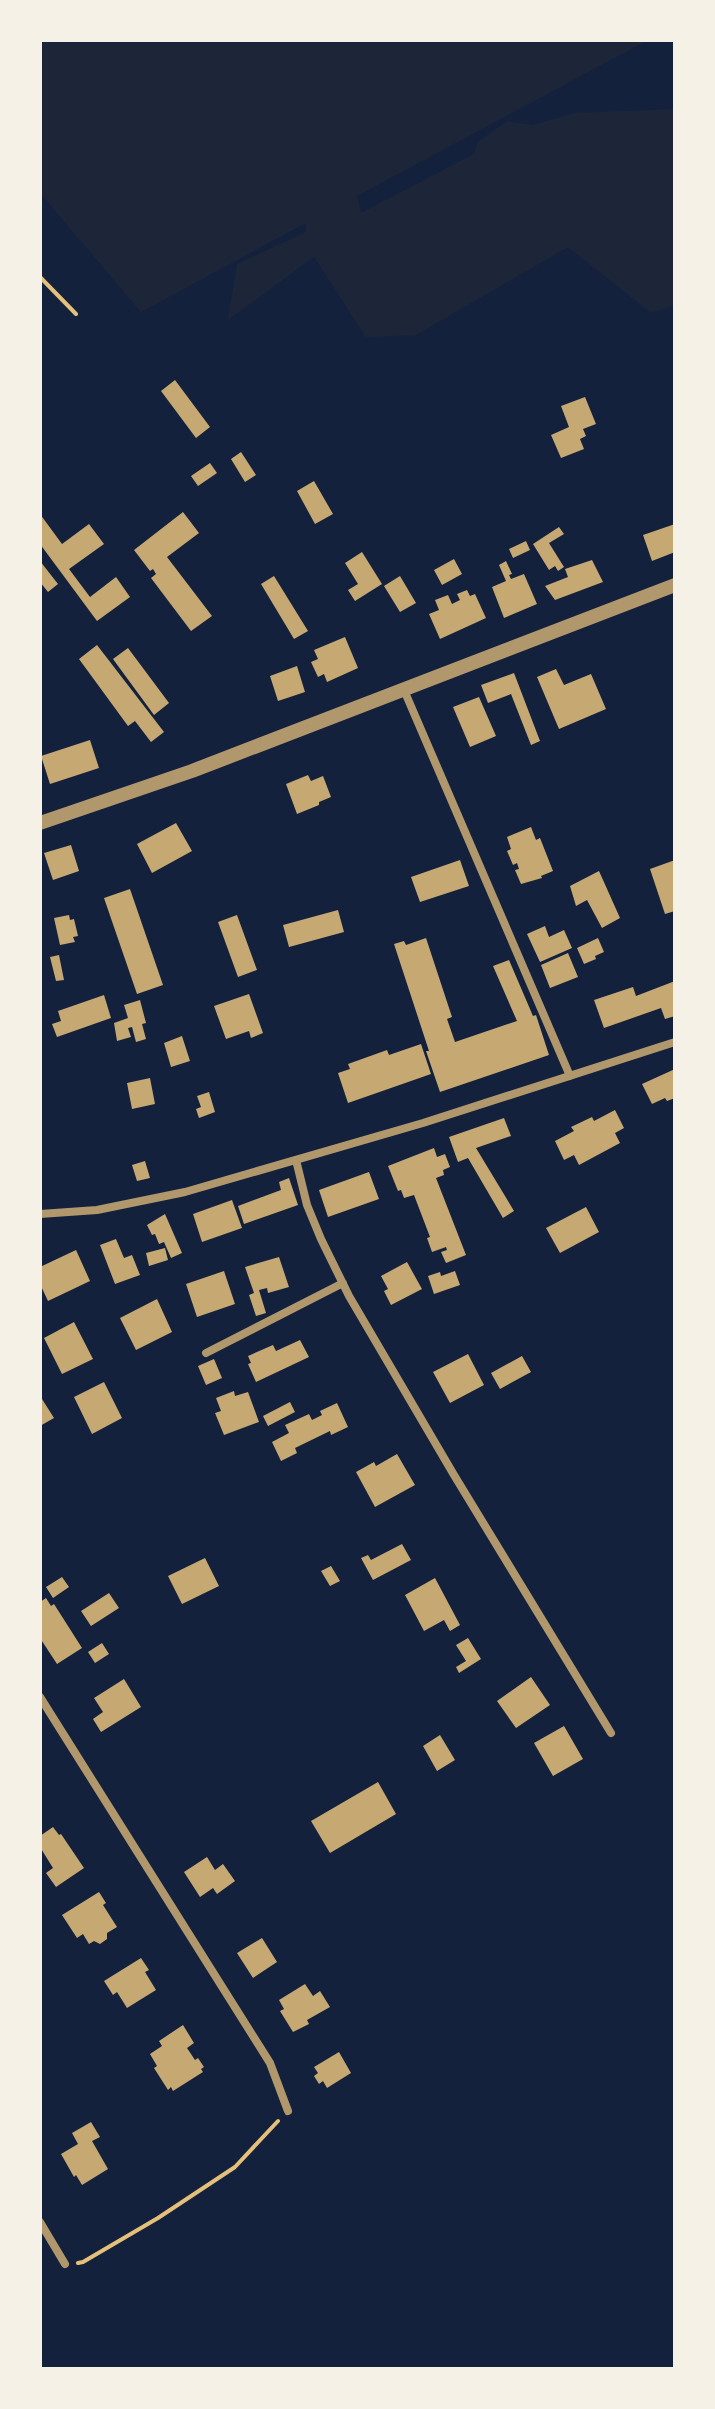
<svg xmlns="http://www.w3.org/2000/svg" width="715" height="2409" viewBox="0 0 715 2409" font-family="'PT Sans',sans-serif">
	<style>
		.green { fill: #1d2539 }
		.building { fill: #c6a872 }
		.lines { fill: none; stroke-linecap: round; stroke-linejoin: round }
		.path { stroke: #e5c07b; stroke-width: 4 }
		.minor { stroke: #b1986c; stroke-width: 8 }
		.tertiary { stroke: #b1986c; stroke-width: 14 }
	</style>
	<rect width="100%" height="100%" fill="#14213d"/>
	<path class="green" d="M40,40H648L357,196L361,213L474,154L478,142L507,121L532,125L576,113L675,109V305L651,313L568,247L416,335L366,337L314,257L228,320L237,264L306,232V223L141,312L40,193Z"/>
	<path class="building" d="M175,380L210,427L196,438L161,391Z
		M585,397L596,424L583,429L586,436L580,439L584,449L561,458L551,435L569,427L561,406Z
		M241,452L256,475L245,482L231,459Z
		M210,463L217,473L198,486L191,476Z
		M314,481L333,514L315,524L297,491Z
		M183,512L199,533L167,557L212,616L191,631L151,578L156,574L153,569L150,571L134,550Z
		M40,514L62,544L89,524L104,544L69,569L90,597L116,577L130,597L97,621L40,544Z
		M675,524V552L652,561L643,535Z
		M559,527L564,534L549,543L564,567L558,571L555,566L549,570L533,544Z
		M526,541L530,550L513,558L509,549Z
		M362,552L382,584L355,601L348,590L358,584L345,563Z
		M454,559L462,574L442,585L434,570Z
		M592,560L603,582L555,600L545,586L568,577L565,569Z
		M40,561L58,584L48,592L40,582Z
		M506,561L512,574L509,575L511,579L524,574L537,604L504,618L492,587L506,581L499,565Z
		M274,576L308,631L294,639L261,584Z
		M400,576L416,603L400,612L384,586Z
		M467,590L470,596L475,594L486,618L440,639L429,614L439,610L435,600L448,595L452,604L460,600L457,594Z
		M345,637L358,668L327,682L324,674L318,677L311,662L318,659L314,650Z
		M97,645L164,732L151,742L135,721L128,726L79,659Z
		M128,648L169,703L154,715L113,659Z
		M297,666L305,692L278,701L270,676Z
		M556,669L564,685L591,674L606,709L559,729L537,677Z
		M514,673L540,741L531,745L511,694L488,703L481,685Z
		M479,697L496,736L470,747L453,707Z
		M90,740L99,768L50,784L41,756Z
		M308,775L311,781L323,776L331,797L319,802V805L297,814L286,784Z
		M176,823L192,851L152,873L137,844Z
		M531,827L536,840L540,838L553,871L541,876L542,878L521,884L515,870L519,869L517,863L513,865L507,851L511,849L507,837Z
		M71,845L79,871L53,880L44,853Z
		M460,860L469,886L420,902L411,877Z
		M675,860V911L665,914L650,869Z
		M599,871L620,918L602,928L587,900L576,906L570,886Z
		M130,889L163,985L137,994L104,898Z
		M338,910L344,932L289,947L283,925Z
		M69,915L70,920L74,919L78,936L73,937L75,942L60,945L54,918Z
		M237,915L257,970L238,977L218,922Z
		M545,926L549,937L564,930L572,948L540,962L527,934Z
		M426,938L452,1017L447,1019L455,1042L517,1021L493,966L509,960L533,1016L536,1015L549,1055L440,1092L426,1051H429L394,944L404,941L406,945Z
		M598,938L604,952L595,956L596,959L584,964L577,948Z
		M568,953L578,977L550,988L541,965Z
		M59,955L64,980L56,981L50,957Z
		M675,981V1016L665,1019L661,1008L604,1028L594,1000L633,987L636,996Z
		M249,994L263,1033L251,1038L249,1031L226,1039L214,1006Z
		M104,995L111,1018L57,1037L52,1024L61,1021L58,1011Z
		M140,1000L146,1023L142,1024L146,1039L136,1042L132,1027L128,1028L131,1037L117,1041L114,1023L128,1018L124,1005Z
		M182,1036L190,1061L171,1067L164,1043Z
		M421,1044L431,1074L348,1103L338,1073L350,1069L348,1064L387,1050L389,1055Z
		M675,1069V1098L667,1101L665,1098L652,1104L642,1084Z
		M150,1078L155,1104L132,1109L127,1083Z
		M209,1092L215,1112L199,1118L196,1109L201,1107L197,1096Z
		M615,1110L624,1128L615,1133L620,1143L579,1165L574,1155L564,1160L555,1141L574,1131L571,1127L592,1117L594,1121Z
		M504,1118L511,1136L476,1148L514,1211L503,1218L468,1158L458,1162L449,1137Z
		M434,1148L437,1157L445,1154L450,1167L443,1170L444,1175L436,1178L466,1255L446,1263L441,1252L447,1250L446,1247L432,1252L427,1238L430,1237L414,1195L404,1198L401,1190L398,1191L388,1166Z
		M145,1161L150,1178L137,1181L132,1165Z
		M369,1172L379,1199L328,1217L319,1190Z
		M289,1178L298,1205L244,1224L238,1206L281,1190L279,1182Z
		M232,1200L242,1228L202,1242L193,1214Z
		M586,1207L599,1232L560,1253L546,1228Z
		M165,1214L182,1253L171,1258L164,1242L159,1244L155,1234L152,1235L147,1225Z
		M116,1239L124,1258L132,1255L140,1275L115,1284L100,1245Z
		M165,1248L168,1260L149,1266L146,1253Z
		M76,1250L90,1281L48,1301L40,1284V1267Z
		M279,1257L289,1287L268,1293L267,1288L259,1290L266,1313L256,1316L249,1295L254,1293L245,1267Z
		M407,1262L422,1289L391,1305L384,1291L388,1289L381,1276Z
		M224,1271L235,1304L197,1317L186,1284Z
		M455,1271L460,1285L434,1294L428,1276L440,1272L441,1276Z
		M157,1299L172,1332L136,1350L120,1318Z
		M74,1322L93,1359L62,1374L44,1338Z
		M300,1340L309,1357L256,1382L248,1364L251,1363L248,1356L273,1345L276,1351Z
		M468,1354L484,1385L450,1403L433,1372Z
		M522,1356L531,1372L500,1389L491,1373Z
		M214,1359L222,1378L206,1385L198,1366Z
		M104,1382L122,1418L92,1434L74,1397Z
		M234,1391L235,1396L248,1392L259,1422L224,1435L215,1413L221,1411L216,1398Z
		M42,1399L54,1418L40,1426V1401Z
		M290,1402L295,1412L268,1426L263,1416Z
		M337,1403L348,1427L331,1435L330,1431L295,1448L297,1453L281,1461L272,1442L289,1433L285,1425L309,1414L312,1420L322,1415L320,1411Z
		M397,1454L415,1485L375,1507L356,1472L374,1462L376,1466Z
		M402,1544L411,1560L373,1580L361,1558L368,1555L371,1560Z
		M205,1558L219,1586L182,1604L168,1576Z
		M331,1566L340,1581L330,1586L321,1571Z
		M62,1577L69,1587L53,1598L46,1587Z
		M435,1578L460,1625L450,1631L444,1620L424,1631L405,1595Z
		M109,1593L119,1608L91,1626L81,1611Z
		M46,1598L51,1606L54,1604L82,1648L57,1664L40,1638V1602Z
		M468,1638L481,1659L459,1673L456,1667L466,1661L456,1645Z
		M102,1643L109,1654L95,1663L88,1652Z
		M531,1677L550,1705L516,1728L497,1701Z
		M124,1679L141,1707L101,1732L93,1719L103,1712L94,1698Z
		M564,1726L583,1759L553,1776L534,1743Z
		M440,1735L455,1760L437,1771L423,1746Z
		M378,1782L396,1814L330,1853L311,1821Z
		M53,1827L59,1835L61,1834L84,1868L56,1887L46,1873L53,1868L40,1847V1836Z
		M207,1857L215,1870L223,1864L235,1881L217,1894L213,1888L200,1897L184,1872Z
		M99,1892L106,1903L103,1905L117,1927L107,1933V1939L100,1944L94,1941L89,1944L83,1934L77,1938L62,1915Z
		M262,1938L277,1962L253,1978L237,1953Z
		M141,1958L149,1970L145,1972L156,1990L127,2008L117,1992L113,1995L104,1981Z
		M305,1984L313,1996L320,1991L330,2007L307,2020L309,2024L293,2032L280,2011L284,2009L279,2000Z
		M183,2025L194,2043L187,2048L195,2060L198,2058L204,2067L201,2069L203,2072L173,2091L171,2087L168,2090L154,2068L157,2066L150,2054L162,2046L159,2041Z
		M339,2052L351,2073L327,2088L323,2081L319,2084L314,2076L318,2073L314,2067Z
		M91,2122L100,2137L92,2141L108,2169L82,2185L76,2175L74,2177L61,2154L78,2144L72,2133Z"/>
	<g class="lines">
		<path class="path" d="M40,277L76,314
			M78,2263L83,2262L158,2218L235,2167L278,2121"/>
		<path class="minor" d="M404,690L570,1076
			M296,1160L307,1205L321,1239L349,1296L454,1475L611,1733
			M40,1214L97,1210L185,1192L423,1123L675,1042
			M206,1353L343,1283
			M40,1697L270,2063L288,2111
			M40,2222L65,2264"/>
		<path class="tertiary" d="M40,823L192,771L675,585"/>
	</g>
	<rect width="715" height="2409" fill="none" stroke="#f6f1e7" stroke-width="84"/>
</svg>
